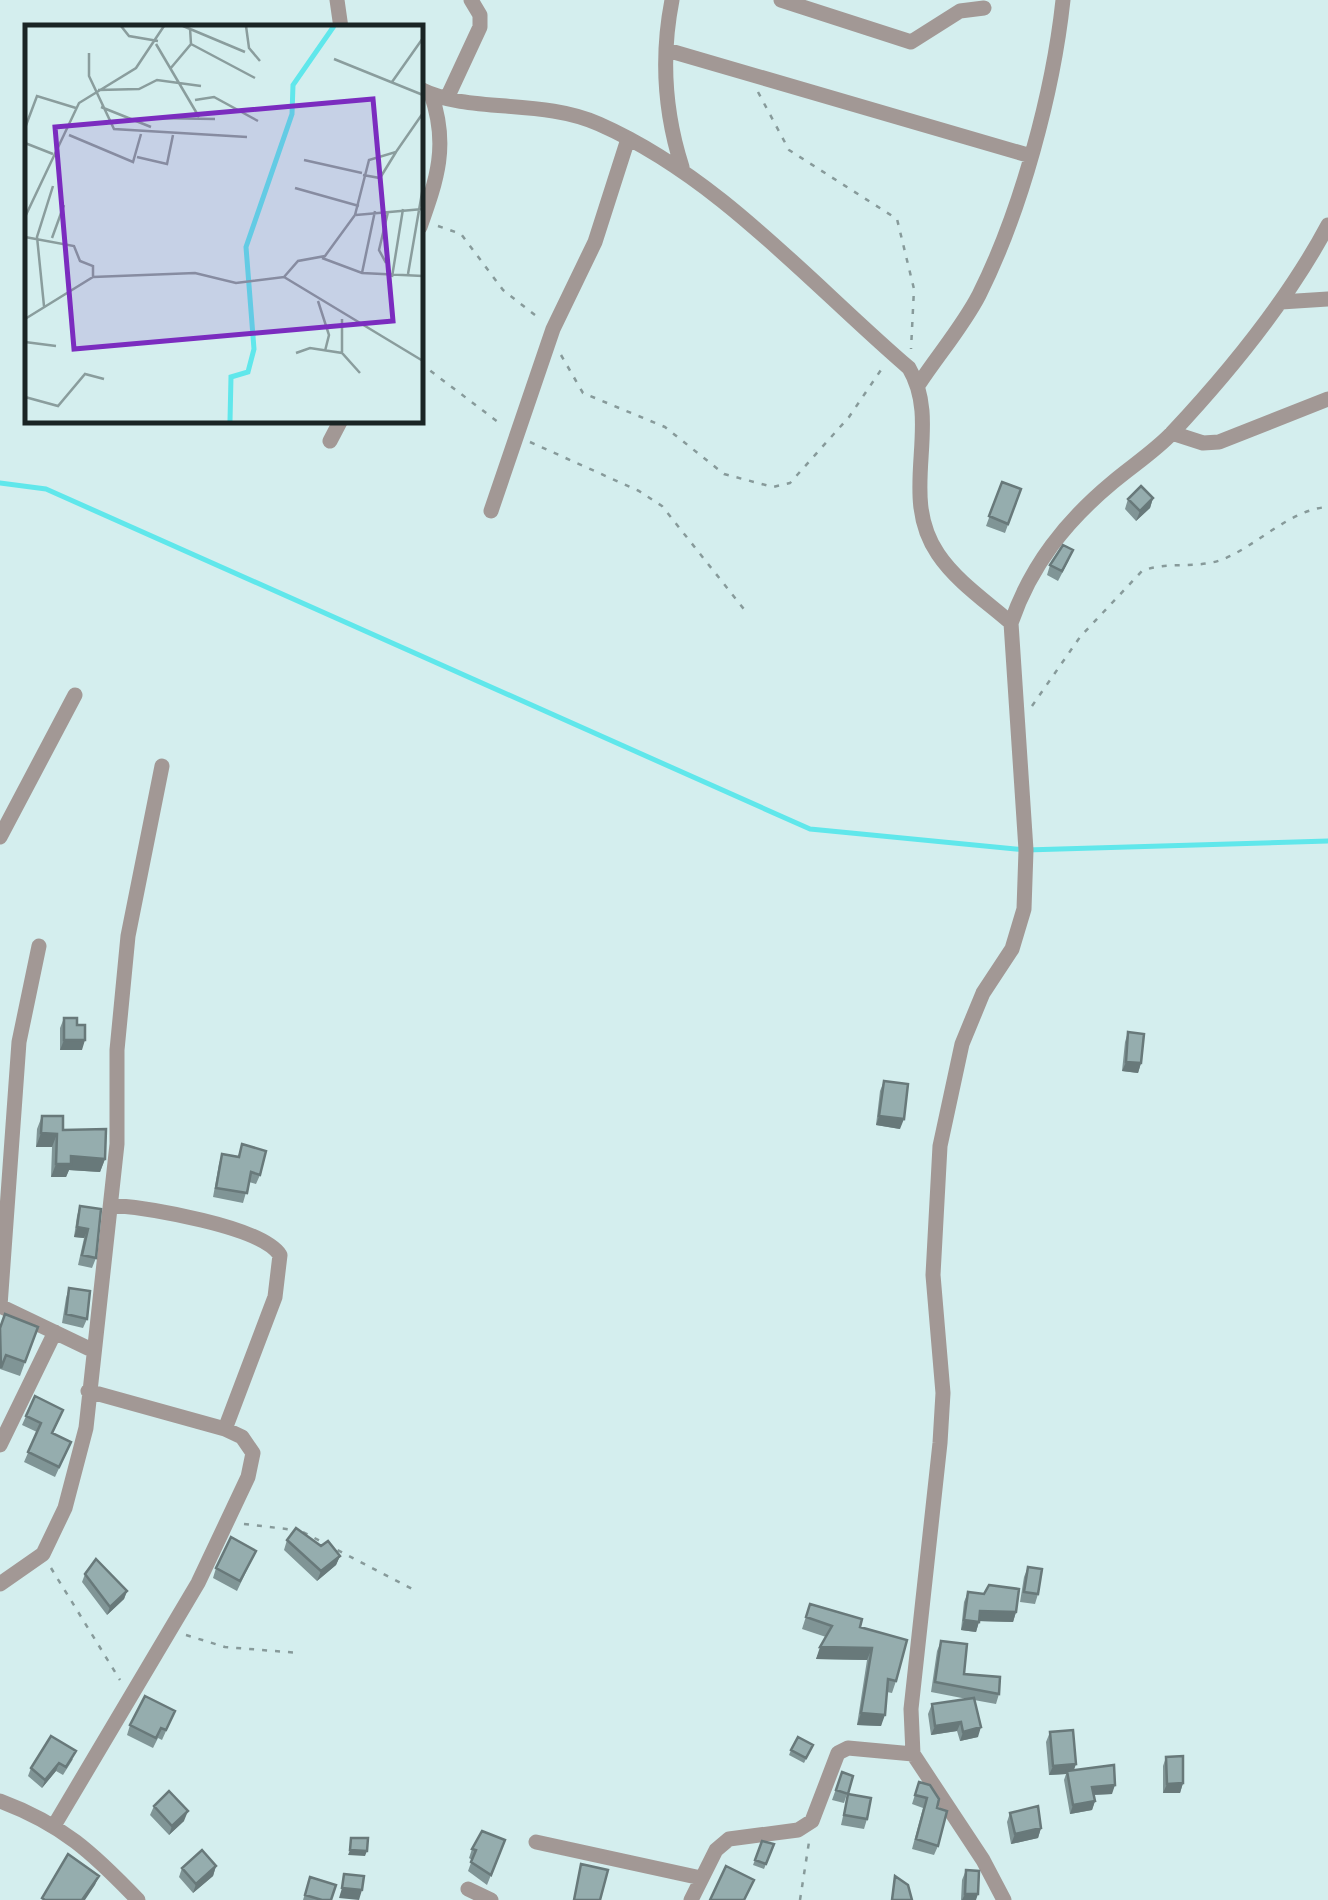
<svg xmlns="http://www.w3.org/2000/svg" width="1328" height="1900" viewBox="0 0 1328 1900" font-family="Karla,sans-serif">
	<style>
		.lines { fill: none; stroke-linecap: round; stroke-linejoin: round }
		.stream { stroke: #60e7eb; stroke-width: 5 }
		.path { stroke: #879a9a; stroke-width: 2.5; stroke-dasharray: 5 8; stroke-linecap: butt }
		.minor { stroke: #a29895; stroke-width: 15 }
		.wall { fill: #809596 }
		.shaded-wall { fill: #68797a }
		.building { fill: #95adae; stroke: #68797a; stroke-width: 2.5 }
		.inset-river { fill: none; stroke: #60e7eb; stroke-width: 5 }
		.inset-road { fill: none; stroke: #8a9d9d; stroke-width: 2.5 }
		.view { fill: #7b2cbf; fill-opacity: 0.15; stroke: #7b2cbf; stroke-width: 5 }
		.inset-edge { fill: none; stroke: #1a2424; stroke-width: 5 }
	</style>
	<rect width="100%" height="100%" fill="#d4eeee"/>
	<g class="lines">
		<path class="stream" d="M0,483L46,489L810,829L1026,850L1328,841"/>
		<path class="path" d="M758,92L789,150L897,219L914,289L911,349
			M438,226L461,234L503,290L540,319
			M561,355L583,393L665,427L724,474L773,487L790,483L849,417L883,367
			M420,363L502,425
			M530,442L639,491L662,506L747,613
			M1032,706L1080,637L1142,571C1166,561 1195,569 1221,560C1256,547 1290,509 1328,507
			M244,1524L295,1530
			M303,1532L418,1592
			M51,1568L120,1680
			M186,1635L225,1647L299,1653
			M800,1900L809,1842"/>
		<path class="minor" d="M337,0L341,28
			M672,0C661,56 665,114 682,167
			M781,0L911,42L960,11L984,8
			M667,50L1031,156
			M420,89C469,114 542,98 599,124C719,177 810,283 909,368C943,425 897,494 938,554C956,581 987,602 1011,623
			M447,98L480,27V15L471,0
			M420,227C437,179 449,145 431,94
			M1281,302L1328,299
			M919,384C938,355 963,326 979,295C1021,211 1053,93 1063,0
			M1172,433L1203,443L1219,442L1328,399
			M330,441L341,420
			M491,511L553,329L595,242L628,139
			M0,837L75,695
			M111,1205C148,1208 261,1226 280,1255L275,1297L225,1429
			M0,1306L19,1042L39,946
			M0,1306L94,1351
			M0,1445L55,1332
			M0,1584L43,1554L65,1508L86,1428L117,1144V1050L128,936L162,766
			M0,1801C62,1824 93,1853 138,1900
			M55,1824L198,1583L248,1477L253,1453L242,1437L225,1429L88,1391
			M536,1842L701,1878
			M468,1889L491,1900
			M691,1900L716,1850L729,1839L798,1830L812,1821L838,1753L848,1748L913,1754
			M1004,1900L983,1860L913,1754L911,1709L940,1443L943,1393L933,1275L940,1146L962,1044L983,993L1012,949L1024,909L1026,850L1011,623C1031,565 1066,521 1113,482C1132,466 1155,451 1172,433C1230,371 1288,300 1328,225"/>
	</g>
	<path class="wall" d="M1002,482L1021,489L1005,533L986,526Z
		M1153,498L1150,508L1136,521L1125,509L1128,499Z
		M1069,560L1058,581L1047,575L1050,565Z
		M64,1018L77,1025L82,1050H60V1028Z
		M1128,1032L1141,1063L1138,1073L1122,1071L1125,1042Z
		M884,1081L900,1129L876,1125L880,1091Z
		M42,1116L105,1159L100,1172L69,1170L66,1177H51L52,1147H36L37,1129Z
		M242,1144L260,1175L256,1184L249,1182L243,1203L213,1197L219,1164L222,1154L238,1157Z
		M80,1206L96,1258L92,1268L78,1265L84,1238L74,1237L77,1216Z
		M69,1288L87,1319L83,1328L62,1323L66,1298Z
		M38,1327L20,1376L0,1369V1370V1328Z
		M63,1410L53,1433L67,1451L55,1477L24,1462L37,1432L22,1425L26,1416Z
		M287,1540L321,1546L340,1556L336,1565L317,1581L284,1550Z
		M256,1551L237,1591L213,1578L216,1568Z
		M1028,1567L1038,1594L1035,1604L1020,1602L1024,1577Z
		M85,1574L127,1591L124,1599L107,1615L82,1582Z
		M968,1592L1016,1612L1013,1622L979,1621L976,1632L961,1630L964,1602Z
		M810,1604L860,1627L896,1681L892,1693L887,1692L881,1726L857,1725L867,1660L816,1659L826,1637L802,1629Z
		M941,1641L964,1674L999,1694L996,1704L974,1700L978,1737L960,1741L957,1731L931,1735L928,1714L932,1704L967,1699L931,1692L937,1651Z
		M175,1711L162,1740L158,1738L153,1748L127,1735L130,1725Z
		M1050,1732L1074,1770L1112,1794L1094,1795L1095,1801L1092,1810L1070,1814L1064,1780L1066,1774L1049,1775L1046,1742Z
		M811,1749L804,1763L789,1755L791,1750Z
		M1166,1757L1183,1783L1180,1793H1163V1766Z
		M73,1759L63,1775L56,1771L42,1788L28,1776L31,1768Z
		M842,1772L853,1776L844,1803L832,1800Z
		M919,1782L937,1808L938,1846L934,1855L912,1849L923,1808L912,1804Z
		M848,1794L867,1819L864,1829L841,1825Z
		M154,1806L184,1821L169,1835L150,1815Z
		M1010,1813L1041,1828L1038,1838L1011,1844L1007,1822Z
		M505,1840L487,1885L468,1871L472,1860L469,1858L472,1849Z
		M762,1841L774,1844L764,1869L753,1865Z
		M216,1866L213,1876L193,1893L179,1877L182,1868Z
		M966,1870L976,1900H961L962,1880Z
		M310,1877L331,1900H303Z"/>
	<path class="shaded-wall" d="M1153,498L1150,508L1136,521L1140,511Z
		M64,1040H85L82,1050H60Z
		M1126,1062L1141,1063L1138,1073L1122,1071Z
		M879,1116L904,1119L900,1129L876,1125Z
		M41,1133L57,1134L52,1147H36Z
		M71,1156L105,1159L100,1172L69,1170L66,1177H51L56,1164Z
		M77,1227L88,1229L84,1238L74,1237Z
		M340,1556L336,1565L317,1581L321,1571Z
		M127,1591L124,1599L107,1615L110,1607Z
		M980,1611L1016,1612L1013,1622L977,1621Z
		M964,1620L979,1622L976,1632L961,1630Z
		M820,1647L872,1648L867,1660L816,1659Z
		M861,1713L885,1715L881,1726L857,1725Z
		M961,1722L957,1731L931,1735L935,1726Z
		M981,1727L978,1737L960,1741L963,1732Z
		M59,1763L56,1771L42,1788L45,1780Z
		M1076,1764L1073,1773L1067,1771L1066,1774L1049,1775L1053,1766Z
		M1183,1783L1180,1793H1163L1167,1784Z
		M1115,1785L1112,1794L1089,1795L1092,1787Z
		M1095,1801L1092,1810L1070,1814L1073,1805Z
		M188,1811L184,1821L169,1835L172,1826Z
		M1041,1828L1038,1838L1011,1844L1015,1834Z
		M350,1850L367,1851L365,1856L348,1855Z
		M216,1866L213,1876L193,1893L196,1884Z
		M99,1876L95,1885L85,1900H82Z
		M342,1888L362,1890L359,1900L339,1898Z
		M965,1894H978L976,1900H962Z"/>
	<path class="building" d="M1002,482L1021,489L1008,524L989,516Z
		M1141,486L1153,498L1140,511L1128,499Z
		M1063,545L1073,550L1062,571L1050,565Z
		M64,1018H77V1025H85V1040H64Z
		M1128,1032L1144,1034L1141,1063L1126,1062Z
		M884,1081L908,1084L904,1119L879,1116Z
		M42,1116H63V1130L106,1129L105,1159L71,1156V1164H56L57,1134L41,1133Z
		M242,1144L266,1151L260,1175L251,1172L247,1193L216,1188L222,1154L239,1157Z
		M80,1206L101,1209L96,1258L82,1255L88,1229L77,1227Z
		M69,1288L90,1291L87,1319L66,1314Z
		M5,1314L38,1327L25,1362L6,1355L1,1368L0,1328Z
		M35,1396L63,1410L52,1433L71,1442L59,1467L28,1452L41,1423L26,1416Z
		M296,1528L321,1546L328,1541L340,1556L321,1571L287,1540Z
		M231,1537L256,1551L240,1581L216,1568Z
		M96,1559L127,1591L110,1607L85,1574Z
		M1028,1567L1042,1569L1038,1594L1024,1592Z
		M989,1585L1019,1589L1016,1612L980,1611L979,1622L964,1620L968,1592L984,1594Z
		M810,1604L862,1619L860,1627L907,1640L896,1681L888,1679L885,1715L861,1713L872,1648L820,1647L832,1626L806,1617Z
		M941,1641L967,1644L964,1674L1000,1677L999,1694L935,1682Z
		M145,1696L175,1711L166,1730L161,1728L156,1738L130,1725Z
		M974,1698L981,1727L963,1732L961,1722L935,1726L932,1704Z
		M1073,1730L1076,1764L1053,1766L1050,1732Z
		M51,1736L76,1751L66,1767L59,1763L45,1780L31,1768Z
		M798,1737L813,1745L806,1758L791,1750Z
		M1183,1756V1783L1167,1784L1166,1757Z
		M1114,1765L1115,1785L1092,1787L1095,1801L1073,1805L1067,1771Z
		M842,1772L853,1776L848,1794L836,1790Z
		M919,1782L930,1785L939,1799L937,1808L947,1811L938,1846L916,1839L927,1798L915,1795Z
		M169,1791L188,1811L172,1826L154,1806Z
		M848,1794L871,1798L867,1819L844,1815Z
		M1038,1806L1041,1828L1015,1834L1010,1813Z
		M482,1831L505,1840L491,1875L471,1862L476,1850L472,1849Z
		M351,1838H368L367,1851L350,1850Z
		M762,1841L774,1844L766,1864L755,1860Z
		M202,1850L216,1866L196,1884L182,1868Z
		M68,1854L99,1876L82,1900H45L42,1898Z
		M581,1864L608,1870L600,1900H574Z
		M726,1866L754,1880L744,1900H710Z
		M966,1870L979,1871L978,1894H965Z
		M344,1874L364,1876L362,1890L342,1888Z
		M895,1876L908,1885L912,1900H892Z
		M310,1877L336,1885L331,1900H322L305,1895Z"/>
	<g transform="translate(25 25)">
		<rect width="398" height="398" fill="#d4eeee"/>
		<path class="inset-river" d="M205,396L206,352L223,347L229,324L221,222L267,89L268,60L309,1"/>
		<path class="inset-road" d="M96,1L104,11L133,16M158,1L220,27M221,1L224,23L235,36M131,19L174,92M166,19L230,53M64,28V51L89,104L222,112M309,34L398,70M145,44L166,19L165,3M367,57L398,13M73,65L114,64L132,55L176,61M170,75L189,72L233,96M76,82L126,102M129,93L190,94M0,103L12,71L51,83M44,110L108,137L116,109M0,118L28,129M112,132L142,139L148,110M279,135L337,148M338,150L355,153L371,127M270,163L334,181M331,190L398,184M0,192L54,78L111,43L139,1M0,212L49,221L55,236L68,241V252M27,213L39,180M297,233L337,248L398,251M361,238L354,225L363,187M337,248L350,186M383,249L398,162M259,252L273,236L300,231L330,190L344,135L371,127L398,88M367,252L378,184M293,276L304,310L300,326M19,281L12,212L28,161M0,294L68,252L170,248L211,258L259,252L398,336M317,294V328M0,317L31,321M271,328L285,323L317,328L335,348M0,372L33,381L60,349L79,354"/>
		<path class="view" d="M348,74L368,296L49,324L30,102Z"/>
		<rect width="398" height="398" class="inset-edge"/>
	</g>
</svg>
